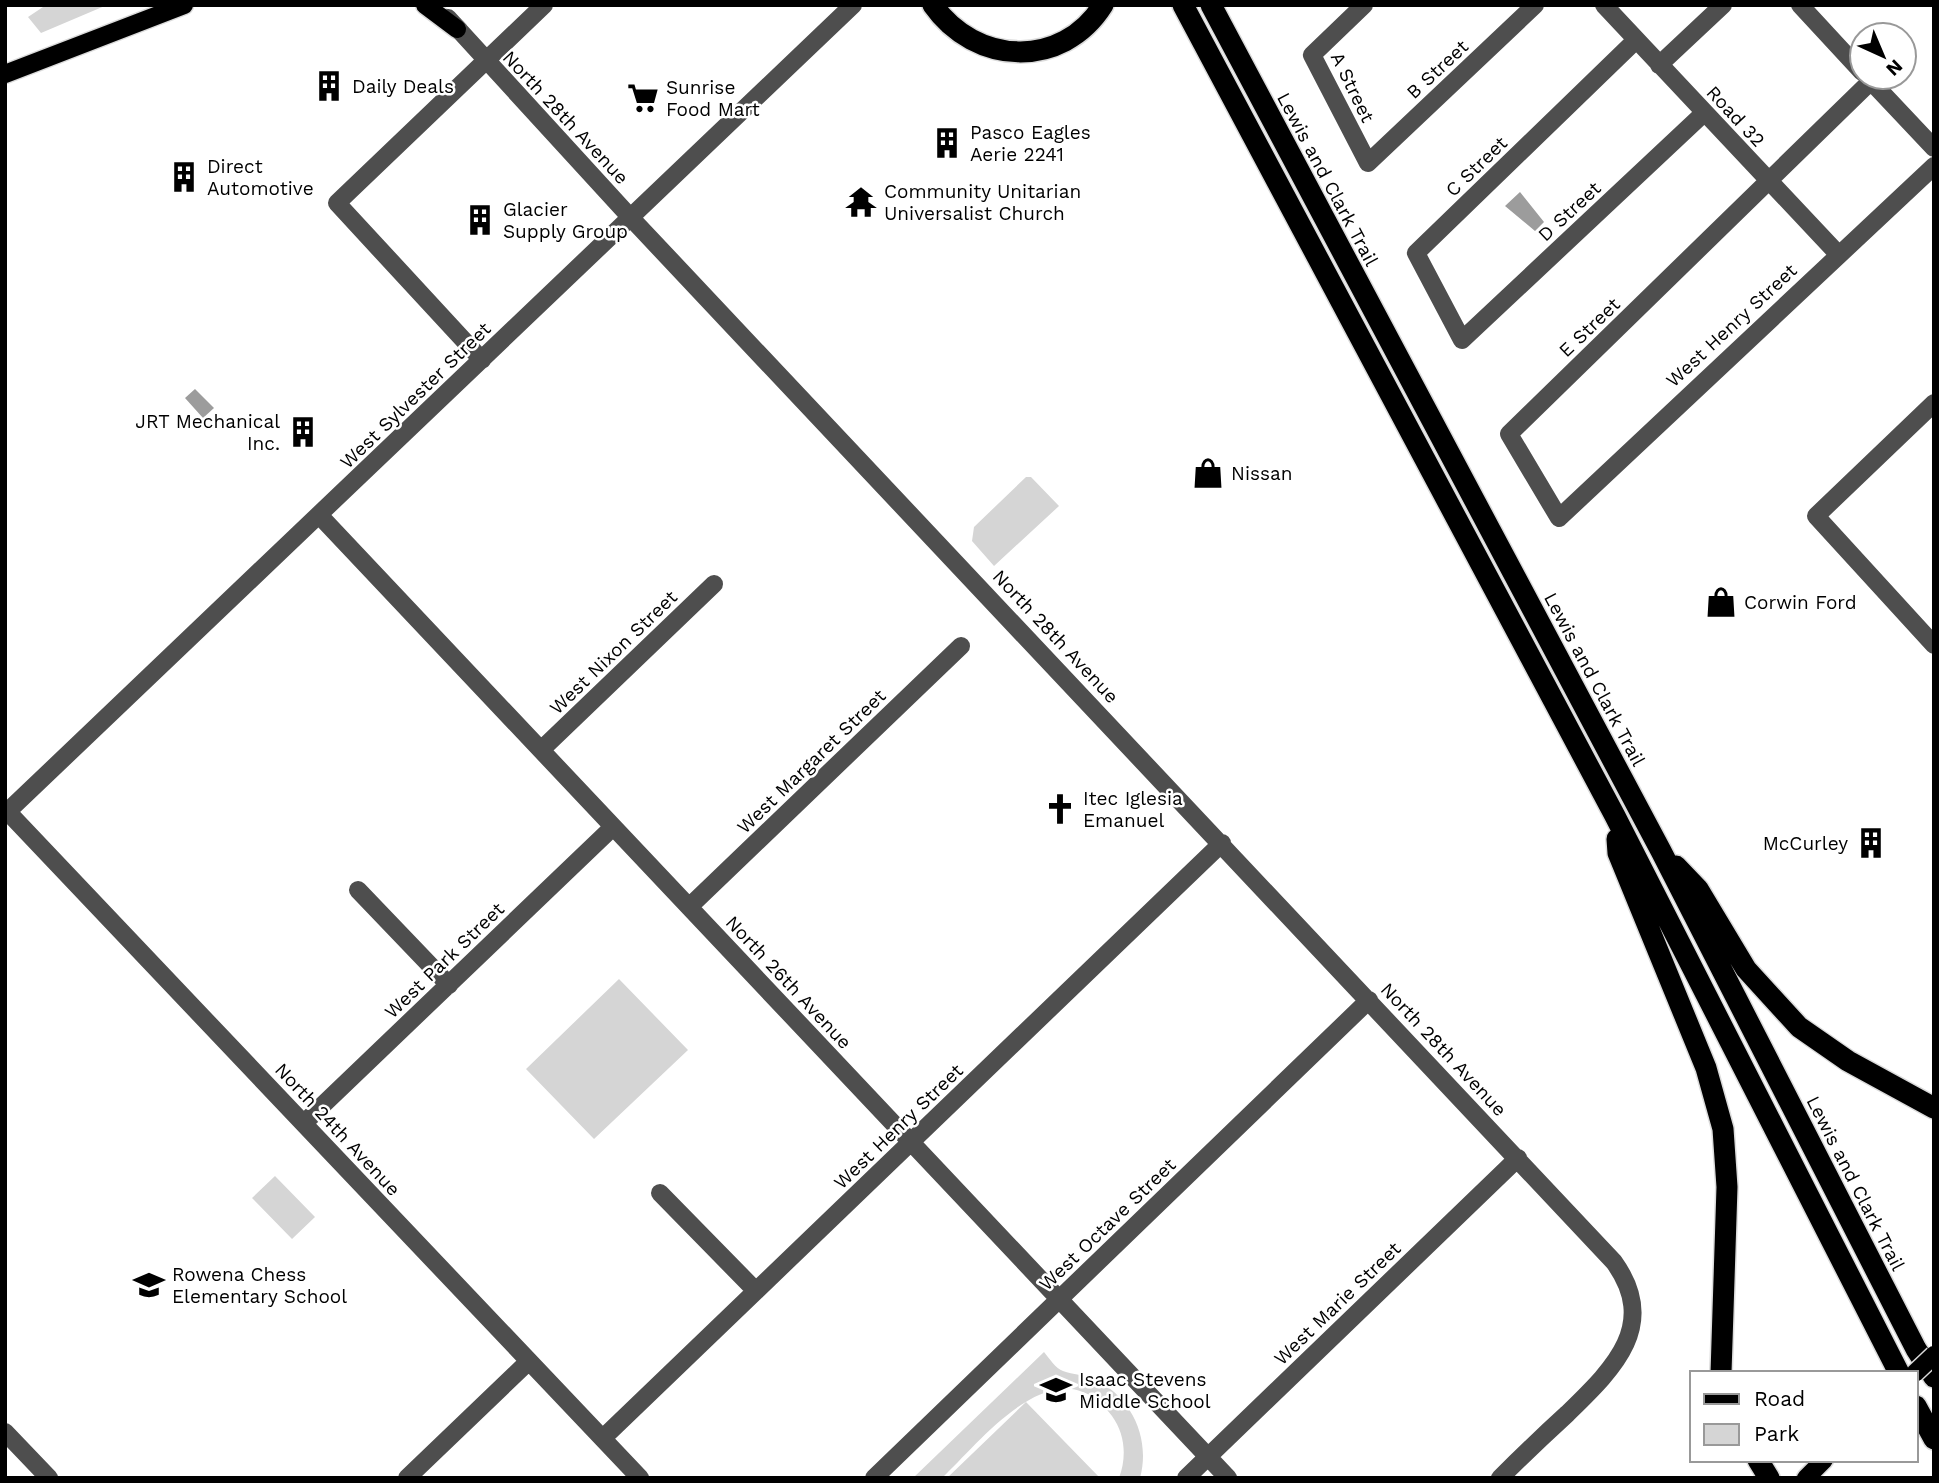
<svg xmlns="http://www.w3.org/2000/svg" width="1939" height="1483" viewBox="0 0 1939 1483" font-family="'Work Sans',sans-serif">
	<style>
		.green { fill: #d5d5d5 }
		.water { fill: #9c9c9c }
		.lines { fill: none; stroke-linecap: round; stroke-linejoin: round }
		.major-casing { stroke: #dbdbdb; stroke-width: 21 }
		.highway-casing { stroke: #dbdbdb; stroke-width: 24 }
		.minor { stroke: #4e4e4e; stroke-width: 18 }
		.major { stroke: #000; stroke-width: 18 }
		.highway { stroke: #000; stroke-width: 21 }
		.major-bridge-casing { stroke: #dbdbdb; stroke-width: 21; stroke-linecap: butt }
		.major-bridge { stroke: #000; stroke-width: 18 }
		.labels { text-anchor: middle; stroke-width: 5; stroke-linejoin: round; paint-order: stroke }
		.street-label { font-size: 19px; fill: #000; stroke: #fff }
		.poi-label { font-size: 19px; fill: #000; stroke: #fff; text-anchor: start }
	</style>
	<rect width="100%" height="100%" fill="#fff"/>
	<path class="green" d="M46,5H107L41,33L28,17Z
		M1026,477H1031L1059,506L994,566L972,541L974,527Z
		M619,979L688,1050L594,1139L526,1069Z
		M275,1176L315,1217L292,1239L252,1198Z
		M1044,1352C1049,1358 1056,1369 1063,1371C1073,1375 1084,1374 1094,1379C1131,1396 1151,1438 1140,1478H1119C1127,1457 1125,1434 1112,1416C1057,1341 982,1440 942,1478H913Z
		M1026,1402L1100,1478H947Z"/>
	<path class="water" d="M1520,192L1544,222L1535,231L1505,206Z
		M195,389L214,408L203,418L185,398Z"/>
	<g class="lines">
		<defs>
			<path id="major" d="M425,5L457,29
				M5,74L184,5
				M1806,1478L1824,1460"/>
			<path id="highway" d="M933,5C975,65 1062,70 1103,5
				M1183,5L1615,816L1899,1373
				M1211,5L1661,851L1916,1349L1934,1377
				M1617,839L1618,853L1706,1068L1723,1129L1727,1187L1721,1373
				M1676,866L1698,889L1746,969L1799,1027L1848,1061L1934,1108
				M1916,1406L1934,1439
				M1758,1460L1769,1478"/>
		</defs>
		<use href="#major" class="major-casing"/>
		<use href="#highway" class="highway-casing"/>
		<path class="minor" d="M1364,5L1312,55L1368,163L1535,5
			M1604,5L1838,254
			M1800,5L1862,72
			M448,18L631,218L1614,1262C1660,1326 1612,1370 1567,1414C1544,1435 1522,1456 1500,1478
			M1636,40L1416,253L1462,340L1704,113
			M1659,65L1723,5
			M1867,77L1934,148
			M1871,81L1509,434L1559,518L1934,166
			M482,360L337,203L544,5
			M1934,403L1816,516L1934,645
			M320,516L1228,1478
			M541,750L714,584
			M5,809L640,1478
			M5,814L853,5
			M358,890L449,985
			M689,907L961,646
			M304,1123L613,827
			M660,1193L756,1291
			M5,1432L49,1478
			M603,1438L1222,843
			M407,1478L529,1361
			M874,1478L1369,1000
			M1186,1478L1518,1158"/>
		<use href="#major" class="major"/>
		<use href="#highway" class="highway"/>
		<defs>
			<path id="major-bridge" d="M1915,1373L1934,1355"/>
		</defs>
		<use href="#major-bridge" class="major-bridge-casing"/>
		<use href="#major-bridge" class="major-bridge"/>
	</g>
	<defs>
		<symbol id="building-bare" viewBox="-9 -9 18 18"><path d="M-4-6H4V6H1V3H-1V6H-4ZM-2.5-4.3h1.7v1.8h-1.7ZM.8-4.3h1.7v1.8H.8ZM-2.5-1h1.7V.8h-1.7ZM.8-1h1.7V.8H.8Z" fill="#000" stroke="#fff" stroke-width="2.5" paint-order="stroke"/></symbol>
		<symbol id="supermarket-bare" viewBox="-9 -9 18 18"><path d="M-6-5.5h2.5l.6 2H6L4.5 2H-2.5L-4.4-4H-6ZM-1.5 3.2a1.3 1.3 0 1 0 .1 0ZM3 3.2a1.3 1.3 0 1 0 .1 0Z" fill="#000" stroke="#fff" stroke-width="2.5" paint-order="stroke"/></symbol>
		<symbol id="temple-bare" viewBox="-9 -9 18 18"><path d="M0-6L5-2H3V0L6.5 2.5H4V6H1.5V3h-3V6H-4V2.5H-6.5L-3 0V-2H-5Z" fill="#000" stroke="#fff" stroke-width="2.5" paint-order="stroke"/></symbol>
		<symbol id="shop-bare" viewBox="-9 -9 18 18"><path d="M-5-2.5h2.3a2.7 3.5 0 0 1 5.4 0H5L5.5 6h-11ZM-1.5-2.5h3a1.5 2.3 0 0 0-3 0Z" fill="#000" stroke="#fff" stroke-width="2.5" paint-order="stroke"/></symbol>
		<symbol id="church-bare" viewBox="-9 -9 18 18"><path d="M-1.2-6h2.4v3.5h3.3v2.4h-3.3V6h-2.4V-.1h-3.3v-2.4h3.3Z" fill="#000" stroke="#fff" stroke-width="2.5" paint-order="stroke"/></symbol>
		<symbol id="school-bare" viewBox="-9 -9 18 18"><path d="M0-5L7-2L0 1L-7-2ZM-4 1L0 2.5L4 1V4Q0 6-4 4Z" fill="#000" stroke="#fff" stroke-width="2.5" paint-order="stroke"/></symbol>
	</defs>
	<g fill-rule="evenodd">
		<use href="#building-bare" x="307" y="64" width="44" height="44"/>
		<use href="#supermarket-bare" x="621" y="76" width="44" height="44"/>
		<use href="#building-bare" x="925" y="121" width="44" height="44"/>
		<use href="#building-bare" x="162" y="155" width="44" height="44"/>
		<use href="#temple-bare" x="839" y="180" width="44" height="44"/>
		<use href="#building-bare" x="458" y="198" width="44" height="44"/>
		<use href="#building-bare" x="281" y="410" width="44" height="44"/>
		<use href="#shop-bare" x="1186" y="451" width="44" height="44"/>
		<use href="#shop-bare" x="1699" y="580" width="44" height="44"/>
		<use href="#church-bare" x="1038" y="787" width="44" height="44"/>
		<use href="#building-bare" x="1849" y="821" width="44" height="44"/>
		<use href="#school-bare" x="127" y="1263" width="44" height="44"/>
		<use href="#school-bare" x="1034" y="1368" width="44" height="44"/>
	</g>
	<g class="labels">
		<g class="street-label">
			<text transform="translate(1437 69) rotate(-43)" y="7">B Street</text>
			<text transform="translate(1353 87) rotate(64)" y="7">A Street</text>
			<text transform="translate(1736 116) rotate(47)" y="7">Road 32</text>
			<text transform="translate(566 117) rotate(47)" y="7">North 28th Avenue</text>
			<text transform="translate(1476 166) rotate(-44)" y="7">C Street</text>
			<text transform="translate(1328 179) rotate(62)" y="7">Lewis and Clark Trail</text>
			<text transform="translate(1569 211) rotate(-43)" y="7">D Street</text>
			<text transform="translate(1731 325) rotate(-43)" y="7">West Henry Street</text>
			<text transform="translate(1589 327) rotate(-44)" y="7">E Street</text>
			<text transform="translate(415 395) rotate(-44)" y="7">West Sylvester Street</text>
			<text transform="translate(1056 636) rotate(47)" y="7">North 28th Avenue</text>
			<text transform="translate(613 652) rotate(-44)" y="7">West Nixon Street</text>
			<text transform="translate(1595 679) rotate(62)" y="7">Lewis and Clark Trail</text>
			<text transform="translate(811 761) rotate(-44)" y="7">West Margaret Street</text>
			<text transform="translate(444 960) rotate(-44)" y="7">West Park Street</text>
			<text transform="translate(789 982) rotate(47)" y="7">North 26th Avenue</text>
			<text transform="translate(1444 1049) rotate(47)" y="7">North 28th Avenue</text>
			<text transform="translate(898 1126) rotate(-44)" y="7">West Henry Street</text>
			<text transform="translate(338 1129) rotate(47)" y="7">North 24th Avenue</text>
			<text transform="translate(1856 1183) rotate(63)" y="7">Lewis and Clark Trail</text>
			<text transform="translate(1107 1224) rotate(-44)" y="7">West Octave Street</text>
			<text transform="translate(1337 1303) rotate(-44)" y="7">West Marie Street</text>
		</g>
		<g class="poi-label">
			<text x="352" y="93">Daily Deals</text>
			<text x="666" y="94">Sunrise<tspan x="666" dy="22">Food Mart</tspan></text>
			<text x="970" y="139">Pasco Eagles<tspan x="970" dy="22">Aerie 2241</tspan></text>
			<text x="207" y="173">Direct<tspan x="207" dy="22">Automotive</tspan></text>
			<text x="884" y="198">Community Unitarian<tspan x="884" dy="22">Universalist Church</tspan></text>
			<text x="503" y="216">Glacier<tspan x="503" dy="22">Supply Group</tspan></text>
			<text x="280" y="428" text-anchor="end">JRT Mechanical<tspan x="280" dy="22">Inc.</tspan></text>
			<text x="1231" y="480">Nissan</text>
			<text x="1744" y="609">Corwin Ford</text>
			<text x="1083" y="805">Itec Iglesia<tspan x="1083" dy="22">Emanuel</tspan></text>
			<text x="1848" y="850" text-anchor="end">McCurley</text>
			<text x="172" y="1281">Rowena Chess<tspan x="172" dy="22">Elementary School</tspan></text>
			<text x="1079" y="1386">Isaac Stevens<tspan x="1079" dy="22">Middle School</tspan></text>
		</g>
	</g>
	<rect width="1939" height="1483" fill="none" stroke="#000000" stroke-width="14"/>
	<rect x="1690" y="1371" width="228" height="91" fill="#ffffff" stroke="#999999" stroke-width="2"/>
	<rect x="1704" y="1394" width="35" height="10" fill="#000000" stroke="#999999" stroke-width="2"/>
	<text x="1754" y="1406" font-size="21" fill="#000000">Road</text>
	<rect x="1704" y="1424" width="35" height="21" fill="#d5d5d5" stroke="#999999" stroke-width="2"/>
	<text x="1754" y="1441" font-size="21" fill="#000000">Park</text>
	<g transform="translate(1883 56) rotate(136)"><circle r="33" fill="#ffffff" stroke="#999999" stroke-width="2"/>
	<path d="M0-5L12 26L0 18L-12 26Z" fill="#000000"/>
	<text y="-10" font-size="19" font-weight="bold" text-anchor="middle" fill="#000000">N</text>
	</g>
</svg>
